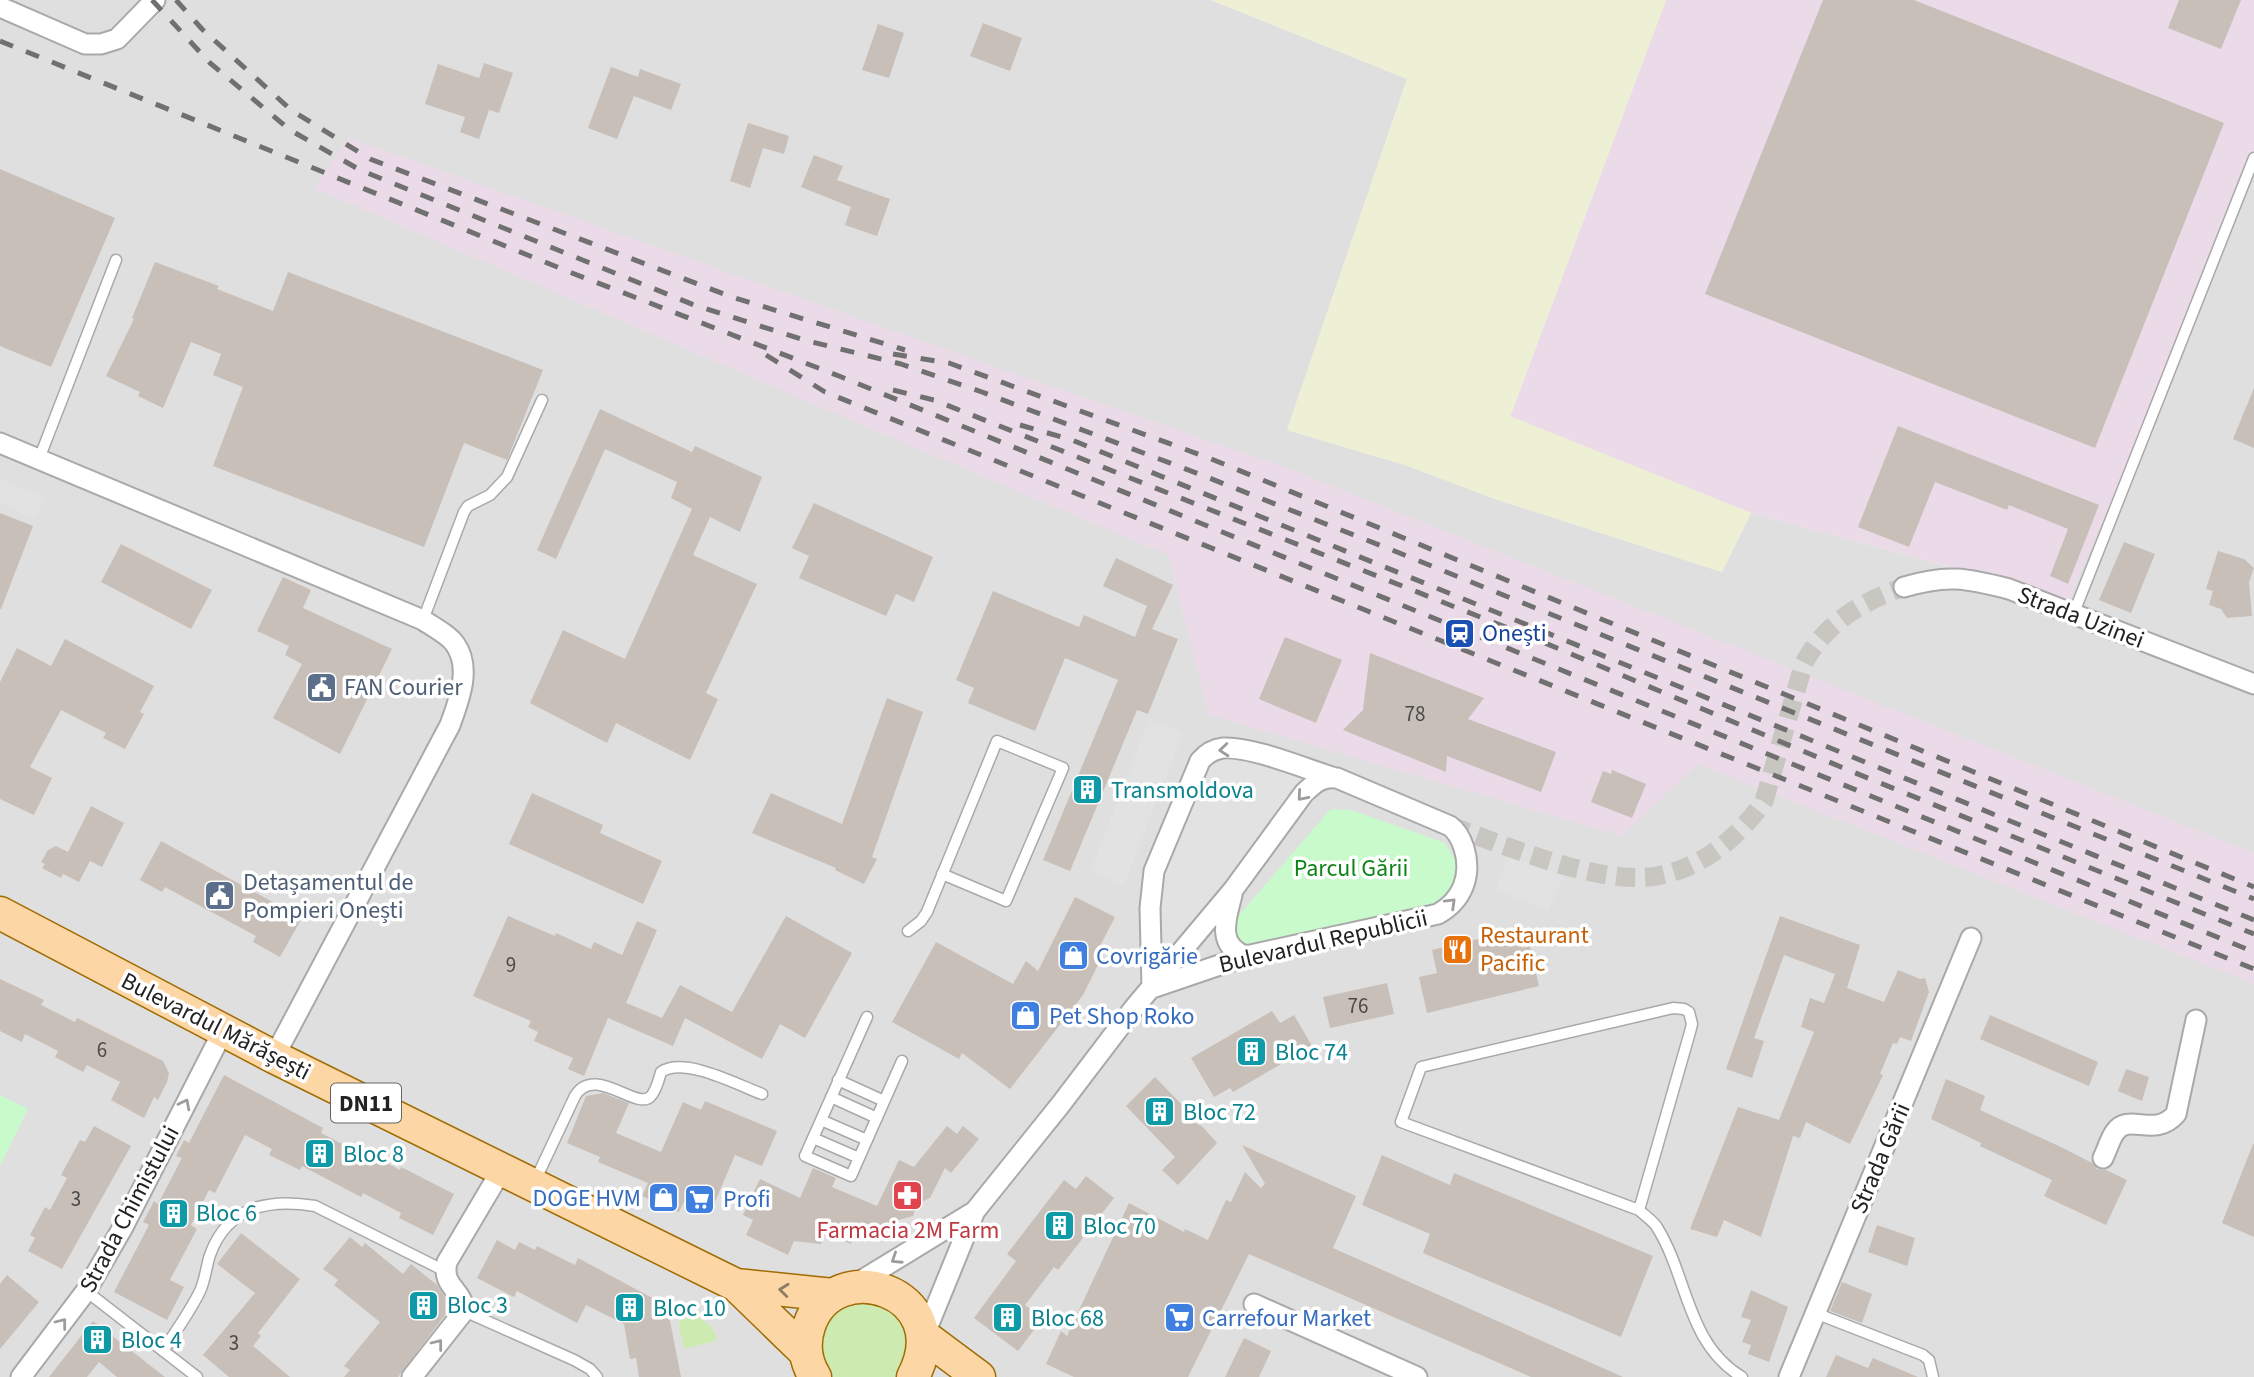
<svg xmlns="http://www.w3.org/2000/svg" width="2254" height="1377" viewBox="0 0 2254 1377" font-family="'Source Sans 3',sans-serif">
	<style>
		.residential { fill: #e0dfdf }
		.industrial { fill: #ebdbe8 }
		.farmland { fill: #eef0d5 }
		.grass { fill: #cdebb0 }
		.park { fill: #c8facc }
		.parking { fill: #e2e2e2 }
		.building { fill: #c7bfb8 }
		.lines { fill: none; stroke-linecap: round; stroke-linejoin: round }
		.street-tunnel { stroke: #c8c6c1; stroke-width: 19; stroke-dasharray: 19 10; stroke-linecap: butt }
		.lane-casing { stroke: #a9a9a9; stroke-width: 13 }
		.street-casing { stroke: #a9a9a9; stroke-width: 23 }
		.primary-casing { stroke: #a06b00; stroke-width: 35 }
		.lane { stroke: #fff; stroke-width: 10 }
		.street { stroke: #fff; stroke-width: 19 }
		.primary { stroke: #fcd6a4; stroke-width: 32 }
		.rail { stroke: #707070; stroke-width: 5; stroke-dasharray: 14 14; stroke-linecap: butt }
		.oneway { stroke: #9c9c9c }
		.oneway2 { stroke: #8f7c63 }
		.labels { text-anchor: middle; stroke-width: 7; stroke-linejoin: round; paint-order: stroke }
		.number-label { font-size: 21px; fill: #4b4948 }
		.shield { fill: #fff; stroke: #646464; stroke-width: 2 }
		.shield-label { font-size: 23px; font-weight: bold; fill: #222 }
		.street-label { font-size: 24px; fill: #222; stroke: #fff }
		.transit-label { font-size: 24px; fill: #164399; stroke: #fff; text-anchor: start }
		.service-label { font-size: 24px; fill: #4e5e75; stroke: #fff; text-anchor: start }
		.culture-label { font-size: 24px; fill: #0d838f; stroke: #fff; text-anchor: start }
		.park-label { font-size: 24px; fill: #0c8416; stroke: #fff }
		.food-label { font-size: 24px; fill: #c56008; stroke: #fff; text-anchor: start }
		.shop-label { font-size: 24px; fill: #366cbe; stroke: #fff; text-anchor: start }
		.health-label { font-size: 24px; fill: #be3a42; stroke: #fff }
	</style>
	<rect width="100%" height="100%" fill="#f2efe9"/>
	<path class="residential" d="M0,0H1211L1407,79L1287,430L1408,466L1495,499L1722,572L1751,513L2068,599L2254,168V1377H0Z"/>
	<path class="industrial" d="M1666,0H2254V168L2069,599L1751,513L1510,417Z
		M349,138L970,358L1282,466L2254,853V984L1698,764L1622,836L1209,715L1168,555L864,426L314,188Z"/>
	<path class="farmland" d="M1211,0H1666L1510,416L1751,513L1722,572L1495,499L1408,466L1287,430L1407,79Z"/>
	<path class="grass" d="M869,1298L904,1321C909,1342 912,1359 895,1377H833L821,1361L819,1335L841,1304Z
		M698,1317L711,1326L717,1337L715,1341L684,1349L679,1325L680,1320Z"/>
	<path class="park" d="M1332,809L1351,810L1445,843L1458,865L1456,885L1438,906L1252,944C1234,942 1235,938 1233,922L1329,811Z
		M0,1095L28,1109L0,1166Z"/>
	<path class="parking" d="M0,479L45,497L35,518L0,503Z
		M1149,720L1183,733L1124,885L1090,872Z
		M1214,750L1329,777L1152,988L1151,886Z
		M1509,856L1563,876L1549,911L1495,890Z"/>
	<path class="building" d="M1823,0H1914L2224,123L2095,448L1705,294Z
		M2179,0H2241L2221,49L2168,28Z
		M983,23L1022,38L1010,71L970,56Z
		M878,24L904,33L889,78L862,70Z
		M484,63L513,73L499,113L489,110L479,139L460,132L465,117L425,104L438,64L479,78Z
		M611,67L638,77L640,69L681,84L671,110L634,96L617,139L588,128Z
		M748,123L789,136L784,154L763,148L750,188L730,181Z
		M814,155L843,166L837,180L890,199L877,236L845,225L851,207L801,187Z
		M0,169L115,218L51,367L0,346Z
		M155,262L219,286L217,289L273,311L288,272L543,370L507,460L464,443L424,547L213,466L243,387L213,375L221,354L191,342L163,408L138,396L140,392L106,376L134,319L132,318Z
		M2254,388V448L2233,439Z
		M600,409L692,452L695,446L762,477L740,532L710,517L693,555L757,584L706,693L718,699L690,760L616,723L607,743L530,703L563,630L625,659L692,509L671,498L677,482L605,449L556,559L537,550Z
		M1898,426L2099,505L2068,584L2050,576L2068,529L2009,505L2007,510L1935,482L1909,547L1858,527Z
		M814,503L933,557L914,602L896,594L886,616L799,578L809,556L792,548Z
		M0,513L33,526L1,609H0Z
		M2124,542L2155,554L2131,613L2099,600Z
		M121,544L212,590L191,629L101,582Z
		M2218,551L2244,559L2254,568L2249,582L2252,616L2227,618L2221,609L2209,605L2213,591L2206,589Z
		M1116,558L1173,585L1152,629L1178,639L1148,714L1137,710L1070,871L1043,860L1118,680L1065,658L1035,731L968,703L974,688L956,680L993,591L1079,627L1084,615L1135,637L1147,606L1103,586Z
		M283,577L311,590L303,608L392,649L340,754L273,718L302,664L285,655L289,646L257,631Z
		M1285,637L1342,660L1316,723L1259,699Z
		M65,639L154,686L140,712L144,714L125,749L103,738L106,733L61,710L30,767L52,778L34,815L0,799V682L17,648L51,666Z
		M1370,653L1484,698L1468,719L1556,752L1541,792L1447,756L1446,772L1343,730L1363,710Z
		M887,698L923,712L872,857L877,859L864,884L835,870L836,868L752,833L771,793L842,824Z
		M1612,770L1646,784L1632,818L1591,802L1603,771L1611,774Z
		M532,793L603,825L600,833L662,861L643,904L509,844Z
		M91,806L124,823L102,867L90,861L79,882L63,874L61,878L42,868L45,864L41,862L48,850L56,846L68,852Z
		M161,841L302,918L280,957L253,942L256,936L165,887L162,892L140,880Z
		M1075,897L1115,917L1099,948L1105,951L1083,995L1010,1089L962,1053L959,1059L892,1022L936,942L1013,984L1026,961L1038,971Z
		M508,916L555,936L556,933L591,949L594,942L622,955L637,921L657,930L626,1003L662,1018L680,985L732,1012L786,916L852,953L805,1038L780,1024L762,1059L685,1018L673,1046L608,1018L584,1076L568,1069L573,1058L534,1041L538,1032L528,1027L531,1021L473,996Z
		M1780,916L1860,945L1847,988L1884,1002L1898,970L1920,979L1925,978L1929,992L1911,1041L1900,1037L1897,1044L1893,1043L1880,1074L1883,1075L1850,1144L1806,1122L1800,1138L1793,1136L1761,1237L1724,1220L1717,1237L1690,1229L1738,1107L1779,1120L1814,1032L1801,1027L1810,998L1824,1003L1835,974L1784,955L1754,1038L1764,1041L1752,1078L1726,1069Z
		M1507,932L1509,941L1519,938L1522,948L1530,946L1539,986L1427,1013L1419,977L1437,973L1432,950Z
		M0,979L44,1000L41,1005L75,1022L77,1018L163,1061L169,1073L167,1082L158,1100L154,1097L144,1118L111,1100L120,1082L87,1065L83,1072L55,1057L58,1051L25,1034L22,1042L0,1031Z
		M1387,983L1394,1014L1330,1028L1323,997Z
		M1272,1011L1280,1023L1294,1015L1312,1046L1233,1092L1230,1088L1214,1097L1191,1058Z
		M1990,1015L2098,1062L2089,1086L1980,1039Z
		M2126,1069L2149,1077L2142,1101L2118,1091Z
		M224,1075L323,1128L321,1133L352,1149L355,1146L400,1170L401,1167L454,1194L433,1235L399,1218L401,1213L363,1193L361,1197L302,1166L300,1170L269,1155L272,1149L245,1135L215,1193L209,1190L191,1225L197,1229L170,1280L184,1287L167,1320L114,1292L149,1225L143,1222L154,1201L158,1204L182,1158L176,1156L184,1140L189,1143Z
		M1155,1077L1189,1112L1181,1117L1202,1126L1217,1143L1178,1185L1162,1170L1175,1157L1126,1106Z
		M1946,1079L1985,1096L1980,1110L2063,1148L2092,1163L2097,1169L2106,1170L2127,1180L2106,1225L2044,1196L2052,1180L1980,1146L1981,1143L1931,1119Z
		M603,1093L629,1103L616,1133L661,1152L683,1102L701,1110L705,1101L777,1131L762,1166L735,1155L711,1211L685,1200L679,1212L642,1196L648,1183L598,1162L600,1157L567,1143L586,1096Z
		M94,1126L131,1146L62,1269L28,1251L35,1238L30,1235L45,1207L50,1210L67,1178L61,1175L80,1140L85,1142Z
		M947,1126L957,1134L963,1126L979,1139L951,1173L945,1168L930,1198L917,1204L913,1216L895,1221L892,1230L881,1236L859,1225L851,1244L826,1233L821,1244L794,1241L788,1255L746,1235L753,1220L743,1215L760,1179L800,1198L813,1168L836,1178L832,1187L877,1206L899,1160L914,1167Z
		M2253,1144H2254V1237L2222,1223Z
		M1242,1145L1356,1196L1333,1248L1623,1377H1531L1249,1254L1188,1377H1074L1046,1364L1061,1331L1067,1336L1129,1203L1184,1232L1185,1229L1208,1240L1226,1200L1231,1202L1245,1172L1261,1188L1265,1184Z
		M1382,1155L1450,1185L1454,1173L1653,1256L1621,1337L1423,1253L1430,1234L1362,1205Z
		M1086,1176L1114,1198L1058,1270L1054,1267L1025,1305L1043,1318L1018,1351L974,1318L1016,1261L1007,1254L1064,1180L1076,1189Z
		M1877,1225L1915,1238L1907,1266L1868,1252Z
		M241,1233L300,1279L258,1333L261,1336L253,1346L290,1377H229L203,1355L255,1293L217,1264Z
		M350,1237L362,1247L365,1243L403,1274L411,1264L437,1285L451,1307L398,1377H344L350,1370L344,1366L380,1322L334,1285L338,1280L323,1269Z
		M497,1240L515,1250L519,1242L535,1250L537,1246L575,1265L578,1258L667,1306L681,1377H639L636,1358L630,1359L624,1324L586,1305L577,1323L517,1291L514,1297L477,1278Z
		M7,1275L39,1302L0,1349V1284Z
		M1842,1282L1872,1294L1862,1323L1830,1311Z
		M1751,1290L1788,1307L1769,1362L1748,1354L1751,1345L1742,1342L1751,1320L1741,1317Z
		M93,1321L165,1377H117L99,1362L87,1377H49Z
		M1244,1338L1271,1351L1259,1377H1225Z
		M1836,1355L1868,1368L1873,1358L1918,1377H1826Z"/>
	<g class="lines">
		<path class="street-tunnel" d="M1450,826C1505,845 1599,886 1657,876C1702,868 1738,838 1764,801L1804,663C1825,623 1863,601 1904,587"/>
		<defs>
			<path id="lane" d="M39,459L116,260
				M2073,615L2254,158
				M423,620L464,512L468,506L490,495L507,477L542,400
				M908,931L921,921L927,912L997,741L1063,768L1006,901L942,874
				M867,1017L805,1156L851,1176L902,1061
				M838,1080L884,1101
				M831,1097L877,1118
				M821,1120L867,1140
				M813,1138L859,1158
				M535,1181L575,1096C594,1064 636,1110 650,1097C656,1092 659,1079 661,1072C684,1056 738,1085 762,1094
				M1639,1210L1690,1032L1692,1024L1689,1012L1684,1009L1673,1008L1421,1067L1401,1122L1639,1210C1645,1216 1654,1221 1658,1229C1688,1278 1687,1344 1742,1377
				M86,1291L197,1377
				M464,1311L574,1360L590,1369L597,1377
				M1815,1313L1923,1355L1929,1360L1933,1377
				M163,1351C175,1332 190,1312 200,1291C205,1281 206,1267 210,1255C227,1207 268,1198 315,1206L445,1271"/>
			<path id="street" d="M0,7L85,44H101L117,39L155,0
				M0,443L423,620C433,627 448,634 455,644C472,668 459,700 450,725L274,1057
				M1904,587C1947,574 1966,578 2009,589L2254,684
				M1232,895C1226,918 1216,946 1246,956
				M1152,988L1150,908L1154,871L1200,761C1206,754 1214,749 1223,748C1251,746 1306,769 1335,778
				M2103,1158C2107,1150 2110,1139 2115,1132C2129,1112 2154,1139 2176,1114L2196,1020
				M854,1285L975,1211
				M1254,1304L1417,1377
				M924,1336L975,1211L1061,1104L1134,1008L1233,890L1304,793C1315,783 1322,776 1337,778L1450,826C1457,831 1461,839 1464,848C1472,875 1463,900 1438,914L1246,956L1152,988
				M21,1377L86,1291L123,1227L223,1031
				M412,1377L464,1311C463,1289 441,1287 447,1262L502,1169
				M1789,1377L1971,938"/>
			<path id="primary" d="M0,913L274,1057L736,1285L805,1352
				M736,1285L833,1295
				M924,1336L979,1377
				M815,1377C805,1361 803,1344 809,1326C833,1252 958,1291 913,1377"/>
		</defs>
		<use href="#lane" class="lane-casing"/>
		<use href="#street" class="street-casing"/>
		<use href="#primary" class="primary-casing"/>
		<use href="#lane" class="lane"/>
		<use href="#street" class="street"/>
		<use href="#primary" class="primary"/>
		<path class="rail" d="M152,0L210,63L290,130L360,170L694,305L804,340L901,364L982,392L1199,474L1397,552L2254,899
			M176,0L202,29L291,110L370,159L732,297L905,350
			M0,41L572,273L839,376L2254,952
			M893,354L949,363L1209,458L2254,887
			M766,355L825,392L2254,969
			M893,390L934,400L1533,638L1853,772L2254,934
			M1020,425L1072,440L2254,920"/>
	</g>
	<defs><path id="oneway-chevron" d="M-2-3.5L2.5 0L-2 3.5" fill="none" stroke-width="1.6" stroke-linecap="round" stroke-linejoin="round" transform="scale(1.75)"/></defs>
	<g class="oneway">
		<use href="#oneway-chevron" transform="translate(1224 750) rotate(175)"/>
		<use href="#oneway-chevron" transform="translate(1302 796) rotate(131)"/>
		<use href="#oneway-chevron" transform="translate(1451 903) rotate(-44)"/>
		<use href="#oneway-chevron" transform="translate(185 1104) rotate(-63)"/>
		<use href="#oneway-chevron" transform="translate(896 1259) rotate(147)"/>
		<use href="#oneway-chevron" transform="translate(62 1323) rotate(-52)"/>
		<use href="#oneway-chevron" transform="translate(438 1344) rotate(-52)"/>
	</g>
	<use class="oneway2" href="#oneway-chevron" transform="translate(784 1290) rotate(-174)"/>
	<defs>
		<symbol id="station-square" viewBox="-11 -11 22 22"><rect x="-9" y="-9" width="18" height="18" rx="4" fill="#1a4fb4" stroke="#fff"/><path d="M-3-6H3Q5-6 5-4V2Q5 4 3 4L4.5 6H3L1.5 4h-3L-3 6H-4.5L-3 4Q-5 4-5 2V-4Q-5-6-3-6ZM-3.5-4v3h7v-3ZM-3.5 1v1.5H-2V1ZM2 1v1.5H3.5V1Z" fill="#fff"/></symbol>
		<symbol id="civic-square" viewBox="-11 -11 22 22"><rect x="-9" y="-9" width="18" height="18" rx="4" fill="#5c6f8a" stroke="#fff"/><path d="M-.6-6.5H3V-4.5H.6V-3L4-1V1h2V6H-6V1h2V-1L-.6-3ZM-1.2 2.5V6h2.4V2.5Z" fill="#fff"/></symbol>
		<symbol id="building-square" viewBox="-11 -11 22 22"><rect x="-9" y="-9" width="18" height="18" rx="4" fill="#0f9aa8" stroke="#fff"/><path d="M-4-6H4V6H1V3H-1V6H-4ZM-2.5-4.3h1.7v1.8h-1.7ZM.8-4.3h1.7v1.8H.8ZM-2.5-1h1.7V.8h-1.7ZM.8-1h1.7V.8H.8Z" fill="#fff"/></symbol>
		<symbol id="restaurant-square" viewBox="-11 -11 22 22"><rect x="-9" y="-9" width="18" height="18" rx="4" fill="#e8710a" stroke="#fff"/><path d="M-5-6h1v4h1v-4h1v4h1v-4h1v5L-1.5 .5V6h-2V.5L-5-1ZM5-6V6H3V1.5H1.5Q1.5-4 5-6Z" fill="#fff"/></symbol>
		<symbol id="shop-square" viewBox="-11 -11 22 22"><rect x="-9" y="-9" width="18" height="18" rx="4" fill="#3f7fe0" stroke="#fff"/><path d="M-5-2.5h2.3a2.7 3.5 0 0 1 5.4 0H5L5.5 6h-11ZM-1.5-2.5h3a1.5 2.3 0 0 0-3 0Z" fill="#fff"/></symbol>
		<symbol id="pharmacy-square" viewBox="-11 -11 22 22"><rect x="-9" y="-9" width="18" height="18" rx="4" fill="#e0444e" stroke="#fff"/><path d="M-2-6h4v4h4v4h-4v4h-4v-4h-4v-4h4Z" fill="#fff"/></symbol>
		<symbol id="supermarket-square" viewBox="-11 -11 22 22"><rect x="-9" y="-9" width="18" height="18" rx="4" fill="#3f7fe0" stroke="#fff"/><path d="M-6-5.5h2.5l.6 2H6L4.5 2H-2.5L-4.4-4H-6ZM-1.5 3.2a1.3 1.3 0 1 0 .1 0ZM3 3.2a1.3 1.3 0 1 0 .1 0Z" fill="#fff"/></symbol>
	</defs>
	<g fill-rule="evenodd">
		<use href="#station-square" x="1442" y="616" width="35" height="35"/>
		<use href="#civic-square" x="304" y="670" width="35" height="35"/>
		<use href="#building-square" x="1070" y="772" width="35" height="35"/>
		<use href="#civic-square" x="202" y="878" width="35" height="35"/>
		<use href="#restaurant-square" x="1440" y="932" width="35" height="35"/>
		<use href="#shop-square" x="1056" y="938" width="35" height="35"/>
		<use href="#shop-square" x="1008" y="998" width="35" height="35"/>
		<use href="#building-square" x="1234" y="1034" width="35" height="35"/>
		<use href="#building-square" x="1142" y="1094" width="35" height="35"/>
		<use href="#building-square" x="302" y="1136" width="35" height="35"/>
		<use href="#pharmacy-square" x="890" y="1178" width="35" height="35"/>
		<use href="#shop-square" x="646" y="1180" width="35" height="35"/>
		<use href="#supermarket-square" x="682" y="1182" width="35" height="35"/>
		<use href="#building-square" x="156" y="1196" width="35" height="35"/>
		<use href="#building-square" x="1042" y="1208" width="35" height="35"/>
		<use href="#building-square" x="406" y="1288" width="35" height="35"/>
		<use href="#building-square" x="612" y="1290" width="35" height="35"/>
		<use href="#building-square" x="990" y="1300" width="35" height="35"/>
		<use href="#supermarket-square" x="1162" y="1300" width="35" height="35"/>
		<use href="#building-square" x="80" y="1322" width="35" height="35"/>
	</g>
	<g class="labels">
		<g class="number-label">
			<text x="1415" y="721">78</text>
			<text x="511" y="972">9</text>
			<text x="1358" y="1013">76</text>
			<text x="102" y="1057">6</text>
			<text x="76" y="1206">3</text>
			<text x="234" y="1350">3</text>
		</g>
		<rect class="shield" x="331" y="1083.5" width="70" height="39" rx="5"/>
		<g class="shield-label">
			<text x="366" y="1111">DN11</text>
		</g>
		<g class="street-label">
			<text transform="translate(2081 617) rotate(21)" y="8">Strada Uzinei</text>
			<text transform="translate(1323 941) rotate(-13)" y="8">Bulevardul Republicii</text>
			<text transform="translate(216 1026) rotate(27)" y="8">Bulevardul Mărășești</text>
			<text transform="translate(1880 1158) rotate(-67)" y="8">Strada Gării</text>
			<text transform="translate(129 1209) rotate(-62)" y="8">Strada Chimistului</text>
		</g>
		<g class="transit-label">
			<text x="1482" y="641">Onești</text>
		</g>
		<g class="service-label">
			<text x="344" y="695">FAN Courier</text>
			<text x="243" y="890">Detașamentul de<tspan x="243" dy="28">Pompieri Onești</tspan></text>
		</g>
		<g class="culture-label">
			<text x="1111" y="798">Transmoldova</text>
			<text x="1275" y="1060">Bloc 74</text>
			<text x="1183" y="1120">Bloc 72</text>
			<text x="343" y="1162">Bloc 8</text>
			<text x="196" y="1221">Bloc 6</text>
			<text x="1083" y="1234">Bloc 70</text>
			<text x="447" y="1313">Bloc 3</text>
			<text x="653" y="1316">Bloc 10</text>
			<text x="1031" y="1326">Bloc 68</text>
			<text x="121" y="1348">Bloc 4</text>
		</g>
		<g class="park-label">
			<text x="1351" y="876">Parcul Gării</text>
		</g>
		<g class="food-label">
			<text x="1480" y="943">Restaurant<tspan x="1480" dy="28">Pacific</tspan></text>
		</g>
		<g class="shop-label">
			<text x="1096" y="964">Covrigărie</text>
			<text x="1049" y="1024">Pet Shop Roko</text>
			<text x="641" y="1206" text-anchor="end">DOGE HVM</text>
			<text x="723" y="1207">Profi</text>
			<text x="1202" y="1326">Carrefour Market</text>
		</g>
		<g class="health-label">
			<text x="908" y="1238">Farmacia 2M Farm</text>
		</g>
	</g>
</svg>
